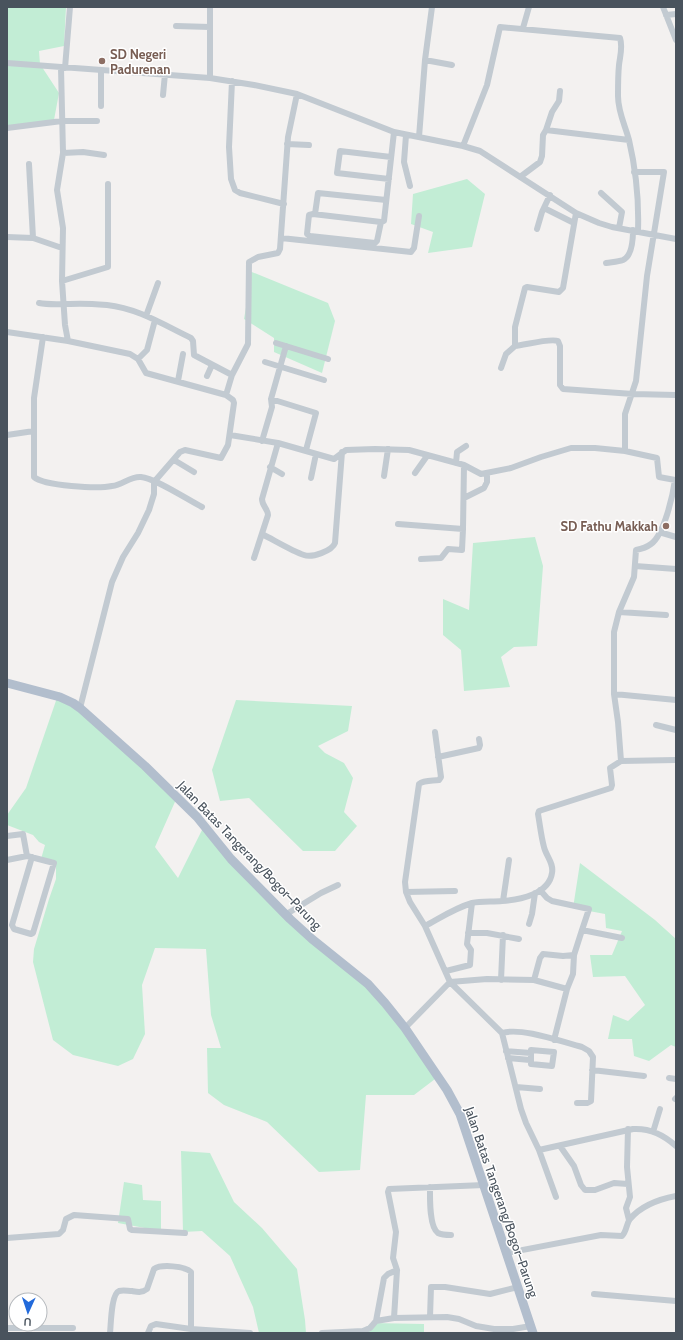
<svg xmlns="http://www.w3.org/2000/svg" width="683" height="1340" viewBox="0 0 683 1340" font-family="Cabin,sans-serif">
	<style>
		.green { fill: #c2edd5 }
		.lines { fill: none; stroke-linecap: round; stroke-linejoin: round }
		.street { stroke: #c2cad1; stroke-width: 6 }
		.primary { stroke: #b2becd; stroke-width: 9 }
		.education-dot { fill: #8d6e63; stroke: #fff; stroke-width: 1.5 }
		.labels { text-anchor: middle; stroke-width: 3; stroke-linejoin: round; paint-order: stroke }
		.education-label { font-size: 13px; font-weight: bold; fill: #785e54; stroke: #fff; text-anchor: start }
		.street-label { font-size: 13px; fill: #49535d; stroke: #fff }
	</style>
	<rect width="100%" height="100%" fill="#f3f1f0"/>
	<path class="green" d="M7,7H66L64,46L39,51L40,64L59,93L54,120L7,130Z
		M467,179L485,194L472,247L428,253L433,232L411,224L413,194Z
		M247,270L328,303L335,321L322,373L274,352V338L244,319L248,296Z
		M535,537L543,566L537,646L514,647L501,657L510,687L464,691L461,650L443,635V599L469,610L473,543Z
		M59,692L178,795L155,847L178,878L203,828L307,936L354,971L439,1076L414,1095H366L360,1170L319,1172L267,1122L224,1105L208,1093L207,1048H221L211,1015L206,949L155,948L142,985L145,1034L133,1059L118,1066L73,1055L53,1040L33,962L34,949L49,899L56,879V864L41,859L45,845L39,842L33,835L7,825V815L26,788Z
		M236,700L352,706L348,731L318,746L325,753L344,763L353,778L344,812L357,826L335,851H303L249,798L220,801L212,770Z
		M580,863L655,920L676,939V1047L671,1045L649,1061L634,1056L632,1039H608L613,1015L628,1021L645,1005L625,976L593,977L590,955H612L622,931L606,928L605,914L573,908Z
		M181,1151L210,1153L234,1202L262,1228L297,1269L305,1320L306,1333H259L253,1307L230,1256L202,1231L183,1232Z
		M124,1182L142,1185L143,1200L161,1201V1231L118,1223Z
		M372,1323L424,1324V1333H360L362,1330Z"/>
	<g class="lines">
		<path class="street" d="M210,7V78
			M663,7L676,40
			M666,15L676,14
			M176,26L210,27
			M523,28L529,7
			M425,60L452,65
			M7,63L210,78L254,85L297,94L394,132L463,146L480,151L576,213L599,223L612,227L676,239
			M61,68L63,153L57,190L63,228L62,281L65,325L68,341
			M65,68L70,7
			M101,70V106
			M232,81L229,147L231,179L235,190L240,193L284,204
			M163,95L165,74
			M7,128L62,121H97
			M546,130L629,140
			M406,135L404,162L410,186
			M419,137L425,60L432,7
			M287,144L309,145
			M463,146L487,85L500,27L620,38C623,47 620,56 619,65C618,75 618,86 618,96C618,112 625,125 629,140C636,170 639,201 638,231
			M63,153L83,152L104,155
			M29,164L33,238
			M634,172H664L647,276L636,381L625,414V451L657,458L659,477L675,480C673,495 664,535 651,544C647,547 641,549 636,550L634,577L619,612L614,632V694L676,700
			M520,177L540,162L542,156L543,135L546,130L552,112L559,101L560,91
			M389,179L337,173L340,151L391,157
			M601,193L622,212L619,228
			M544,208L574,223
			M315,214L318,193L386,200
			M381,222L313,214L309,215L307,234L310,236L375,243L377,241L381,222L384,221L394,132
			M537,229L542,212L550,195
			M7,237L33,238L62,248
			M281,238L411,252L414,248L419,216
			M606,263C612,262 618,262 623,260C632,256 633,239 633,230
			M62,281L108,267V184
			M39,303C49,305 60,304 70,304C82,303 95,304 107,305C137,308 164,325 191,338L193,341L194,355L232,375
			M146,316L158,283
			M7,332L68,341L130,354L138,359L146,373L226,395L233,400L234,403L228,445L221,458L185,450L180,452L154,482V494L149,510L138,533L123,557L112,582L80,708
			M43,337L34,398V477C44,486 98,489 112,486C123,485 130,476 141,477C155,478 188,500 202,507
			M276,343L328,359
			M515,346C525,345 550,338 558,341L560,346V385L563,389L633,394L676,395
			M138,359L147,350L155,320
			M265,362L324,380
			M501,368L506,354L515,346V327L525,288L527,287L559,292L563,288L576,213
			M207,376L212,365
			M178,381L183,354
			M226,395L232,375L248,344L249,262L258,257L278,253L280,249L288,137L297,94
			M271,399L316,413L306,450
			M7,435L34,431
			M230,435L278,443L334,459L346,450L375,449L409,450L464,465L481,474L511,468L541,457L571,448H595L625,451
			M262,441L272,407L271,399L286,346
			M174,460L194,472
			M456,463L457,452L466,446
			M270,467L282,474
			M415,473L427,456
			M384,476L388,449
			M311,478L316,454
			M464,498L484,488L487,482V473
			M398,524L463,529L464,465
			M659,532L676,537
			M262,534C274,540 292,551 304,555C312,558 332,551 335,543L342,452
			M254,558L268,515C268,509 262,506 262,499L278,443
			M421,559L441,558L448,549L462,550L463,529
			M635,566L676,569
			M619,612L666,615
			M614,694L618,722L621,761
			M656,725L676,730
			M435,732L441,777L439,780C432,781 424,780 419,784L405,882L406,892L410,902L425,926L450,982L502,1033L521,1109L526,1123L539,1150L556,1197
			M438,757L479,748L480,745L479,739
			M7,836L23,834L27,856L54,863L33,933L31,934L14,929L12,925L32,857
			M7,860L27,856
			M540,890L547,898L552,901L589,909L582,930
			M406,892L455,891
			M503,901L509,860
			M285,915L321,893L338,885
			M529,924L532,914L535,893
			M425,926C440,918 455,908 472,903C481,901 493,902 502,901C520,900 549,894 552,873C554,863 546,856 544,847C541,836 540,825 538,814L539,811L611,788L612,785L610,768L621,761L676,760
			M468,933H487L519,939
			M446,971L470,965L471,950L467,944L472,903
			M501,980L503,935
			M534,980L540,958L543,954L563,956L574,955L582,930L622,938
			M405,1028L450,982L487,979L534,980L567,989
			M502,1033C522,1027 562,1042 582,1047L589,1051L593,1057L591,1101L587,1103H577
			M554,1040L567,989L573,974L574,955
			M531,1050L554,1052L552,1066L531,1064Z
			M506,1051L531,1053
			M508,1058L530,1060
			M592,1070L644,1076
			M669,1078L676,1079
			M516,1087L540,1089
			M675,1099L676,1098
			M628,1129L627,1167L630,1197L626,1208L629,1220
			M653,1132L660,1109
			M560,1146L574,1166L581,1185L585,1190H595L614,1183L628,1184
			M539,1150L633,1129C649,1128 664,1135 676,1146
			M430,1187C430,1197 429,1227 438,1233C442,1235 447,1235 451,1235
			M7,1238L59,1234L63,1230L66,1219L74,1215L128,1219L130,1229L132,1230L185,1233
			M507,1253L601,1235L622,1236C627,1231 626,1224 630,1219C641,1206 660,1199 676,1196
			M594,1294L676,1301
			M430,1317L431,1287H445L490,1294L518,1287
			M394,1318L397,1270L393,1258L396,1232L388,1192L389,1189L484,1185
			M376,1321L384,1278L388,1274L397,1270
			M7,1328H73
			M110,1333C111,1325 111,1294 119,1291C123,1290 128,1291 132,1291C138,1292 142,1293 147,1289L154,1269C161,1264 185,1266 191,1272V1329
			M148,1333L151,1326L156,1324L191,1329L250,1333
			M322,1333L363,1331L370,1328L376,1321L394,1318L447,1317L459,1319L476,1326L494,1329H513L531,1326"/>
		<path class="primary" d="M7,683L60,697L73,703L80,708L145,766L197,817L231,859L290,919L312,939L368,984L385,1003L405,1028L447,1090L460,1114L533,1333"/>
	</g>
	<g class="education-dot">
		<circle cx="102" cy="61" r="4"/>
		<circle cx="666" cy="526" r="4"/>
	</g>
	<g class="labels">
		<g class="education-label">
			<text x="110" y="59">SD Negeri<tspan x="110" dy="15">Padurenan</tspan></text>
			<text x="658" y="531" text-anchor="end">SD Fathu Makkah</text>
		</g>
		<g class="street-label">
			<text transform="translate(250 855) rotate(46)" y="5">Jalan Batas Tangerang/Bogor–Parung</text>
			<text transform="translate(502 1202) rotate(71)" y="5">Jalan Batas Tangerang/Bogor–Parung</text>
		</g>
	</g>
	<rect width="683" height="1340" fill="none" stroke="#49535d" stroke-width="16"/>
	<g transform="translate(28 1312) rotate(183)"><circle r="19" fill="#ffffff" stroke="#b6babe"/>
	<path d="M0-3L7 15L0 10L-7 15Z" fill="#226adb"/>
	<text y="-6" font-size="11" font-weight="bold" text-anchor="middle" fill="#49535d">U</text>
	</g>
</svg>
